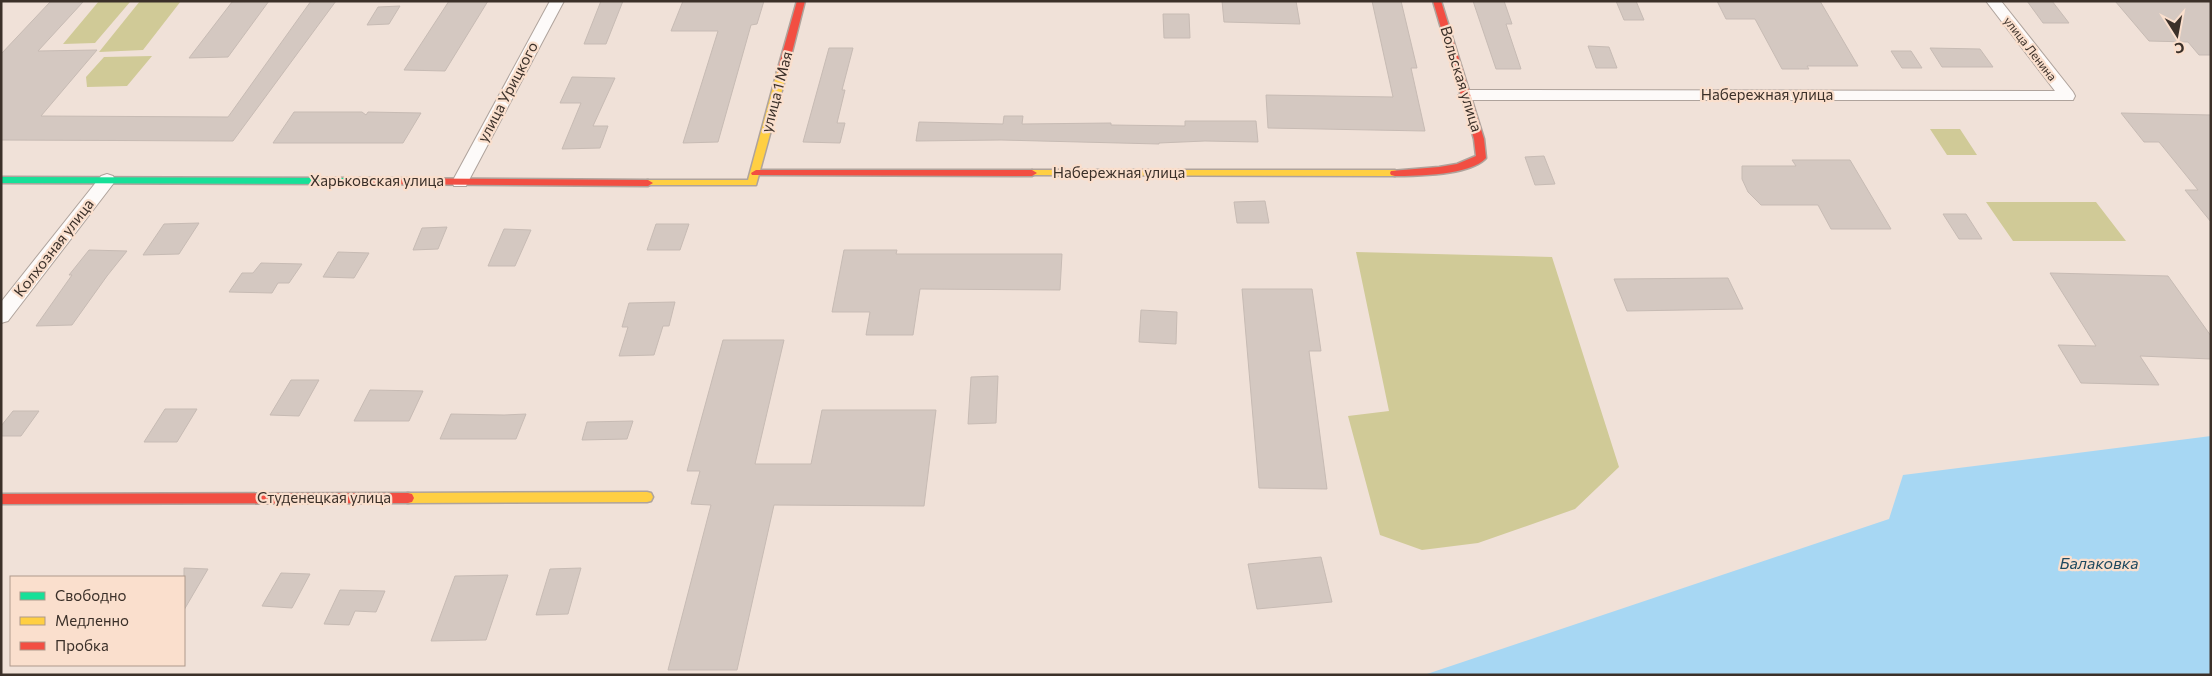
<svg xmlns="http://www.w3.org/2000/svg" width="2212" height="676" viewBox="0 0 2212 676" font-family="Commissioner,sans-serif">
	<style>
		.green { fill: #d0ca97 }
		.water { fill: #a7d7f3 }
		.building { fill: #d4c8c1; stroke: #c7bbb4 }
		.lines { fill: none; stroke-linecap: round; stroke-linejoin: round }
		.street-casing { stroke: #afa39c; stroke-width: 2 }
		.fast-casing { stroke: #afa39c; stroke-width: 3 }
		.slow-casing { stroke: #afa39c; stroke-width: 3 }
		.jam-casing { stroke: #afa39c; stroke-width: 3 }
		.street { fill: #fdfaf9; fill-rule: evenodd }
		.fast { fill: #16e098; fill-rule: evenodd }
		.slow { fill: #ffcf43; fill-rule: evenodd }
		.jam { fill: #f24e42; fill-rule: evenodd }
		.labels { text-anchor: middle; stroke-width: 4.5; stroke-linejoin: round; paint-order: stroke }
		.far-street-label { font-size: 12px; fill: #3b3029; stroke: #fadfcd }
		.street-label { font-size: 15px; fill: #3b3029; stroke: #fadfcd }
		.water-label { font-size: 16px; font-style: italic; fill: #1d485e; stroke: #fadfcd }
	</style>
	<rect width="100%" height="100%" fill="#f0e1d8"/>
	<path class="green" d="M99,1L130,2L95,43L63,44Z
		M140,1H181L143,50L99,52Z
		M152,56L127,86L87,87L86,77L104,57Z
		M1930,129H1960L1977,155H1947Z
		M1986,202H2096L2126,241H2013Z
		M1356,252L1552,257L1619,467L1575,509L1478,543L1422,550L1380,535L1348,416L1389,411Z"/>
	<path class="water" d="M2211,436V675H1424L1889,519L1903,475Z"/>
	<path class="building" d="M269,1L228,57L189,58L232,2Z
		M311,1H336L233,141L1,140V54L50,2H83L38,51L97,50L41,116L228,117Z
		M449,1H488L445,71L404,70Z
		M601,1H623L606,44H584Z
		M683,1H764L757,24L751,25L718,142L683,143L718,31H671Z
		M1222,1H1296L1300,24L1224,22Z
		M1372,1H1401L1417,68H1411L1425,131L1268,128L1266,95L1393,97Z
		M1473,1H1504L1512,24H1506L1521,69H1496Z
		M1616,1H1636L1644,20H1624Z
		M1717,1H1820L1858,66H1807L1809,69H1782L1755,19H1726Z
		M2027,1H2052L2069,23H2043Z
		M2115,1H2211V55H2199L2188,42L2149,41Z
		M400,6L389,24L367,25L378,7Z
		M1163,14H1189L1190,38H1164Z
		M1588,46L1609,47L1617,68H1596Z
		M829,48H853L842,90H845L837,123H845L840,143L803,142Z
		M1930,48L1980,49L1993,67H1942Z
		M1891,51H1911L1922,68H1902Z
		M572,77L615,78L593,126H608L600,148L562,149L581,103H560Z
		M294,112H362L366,115L368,112L421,113L403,143H273Z
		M2121,113L2211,115V222L2185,190H2198L2159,142H2144Z
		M1004,116H1023L1022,124L1111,123V125L1185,126V121H1256L1258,142L1205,141L1159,143V144L1001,140L916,141L919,122L1003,124Z
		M1544,156L1555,184L1535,185L1525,157Z
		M1792,160H1850L1891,229H1831L1818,205H1761L1748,192L1742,179V166H1796Z
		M1265,201L1269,223H1237L1234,202Z
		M1943,214H1966L1982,239H1959Z
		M199,223L179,254L143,255L164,224Z
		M656,224H689L680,250H647Z
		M447,227L438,249L413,250L422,228Z
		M504,229L531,230L515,266H488Z
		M89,250L127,251L107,276L72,325L36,326L72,275H69Z
		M844,250H897L896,254H1062L1060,290L920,289L913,335H866L870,312H832Z
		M338,252L369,253L354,278L323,277Z
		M261,263L302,264L289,283H278L272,293L229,292L242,273H253Z
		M2050,273L2168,276L2211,336V359L2140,356L2159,385L2081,383L2058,345L2096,346Z
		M1728,278L1743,309L1627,311L1614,279Z
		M1242,289H1312L1321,351H1309L1327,489L1259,488Z
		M675,302L669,326H663L654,355L619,356L628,327H622L629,303Z
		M1141,310L1177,312L1176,344L1139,342Z
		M723,340H784L755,464H811L822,410H936L924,506L774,505L737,670H668L711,505L691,504L700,471H687Z
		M998,376L996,423L968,424L971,377Z
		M291,380H319L299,416L270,415Z
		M370,390L423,391L409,421H354Z
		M165,409H197L177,442H144Z
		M13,411H39L21,436H1V426Z
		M451,414L504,415L526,414L516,439H440Z
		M633,421L627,439L582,440L587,422Z
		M1321,557L1332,602L1257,609L1248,564Z
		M184,568L208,569L184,610Z
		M581,568L568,614L536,615L550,569Z
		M281,573L310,574L292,608L262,606Z
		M508,575L486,640L431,641L455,576Z
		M340,590L385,591L376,612L355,611L349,625L324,624Z"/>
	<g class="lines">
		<defs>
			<path id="street" d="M550,1H564L468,182L466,186H454L452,182Z
				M1986,1H2001L2073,92L2075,96L2073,100H1466L1458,95L1466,90L2055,91Z
				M107,174L113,176L115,180L113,184L8,321L1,323V302L101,176Z"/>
			<path id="fast" d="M1,177L359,178L364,181L359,184L1,183Z"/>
			<path id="slow" d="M782,69L787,72L756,185H644L643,183L644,181L648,180H748L777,72Z
				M1032,170H1395L1400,173L1395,176L1028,175L1027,173Z
				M647,492L651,493L653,497L651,501L647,502L408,503L404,502L402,498L404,494L408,493Z"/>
			<path id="jam" d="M797,1H805L787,72L782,75L777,72Z
				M1433,1H1441L1484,139L1486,158C1471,175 1417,176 1395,176L1391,175L1390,173L1391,171L1439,167L1457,164L1476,156L1474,139Z
				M756,170H1032L1037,173L1032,176L752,175L751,173Z
				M359,178L648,180L653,183L648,186L359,184L354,181Z
				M408,493L412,494L414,498L412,502L408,503L1,504V494Z"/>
		</defs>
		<use href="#street" class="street-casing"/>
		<use href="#fast" class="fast-casing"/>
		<use href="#slow" class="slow-casing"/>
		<use href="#jam" class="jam-casing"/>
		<use href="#street" class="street"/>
		<use href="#fast" class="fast"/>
		<use href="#slow" class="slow"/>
		<use href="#jam" class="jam"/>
	</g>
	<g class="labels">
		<g class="far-street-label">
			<text transform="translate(2030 49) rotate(52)" y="4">улица Ленина</text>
		</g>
		<g class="street-label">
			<text transform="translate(1461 79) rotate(73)" y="5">Вольская улица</text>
			<text transform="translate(508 92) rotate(-62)" y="5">улица Урицкого</text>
			<text transform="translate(777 92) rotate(-75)" y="5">улица 1 Мая</text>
			<text x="1767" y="100">Набережная улица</text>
			<text x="1119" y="178">Набережная улица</text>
			<text x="377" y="186">Харьковская улица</text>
			<text transform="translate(54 248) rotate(-52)" y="5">Колхозная улица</text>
			<text x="324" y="503">Студенецкая улица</text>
		</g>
		<g class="water-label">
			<text x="2099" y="569">Балаковка</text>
		</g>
	</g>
	<rect width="2212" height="676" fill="none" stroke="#3b3029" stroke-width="5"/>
	<rect x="10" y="576" width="175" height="90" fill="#fadfcd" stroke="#ae998b"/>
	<rect x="20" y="592" width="25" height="8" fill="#16e098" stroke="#ae998b"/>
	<text x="55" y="601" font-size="15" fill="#3b3029">Свободно</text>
	<rect x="20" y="617" width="25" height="8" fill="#ffcf43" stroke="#ae998b"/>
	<text x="55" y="626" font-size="15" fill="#3b3029">Медленно</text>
	<rect x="20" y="642" width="25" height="8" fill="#f24e42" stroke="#ae998b"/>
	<text x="55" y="651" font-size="15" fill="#3b3029">Пробка</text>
	<g transform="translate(2177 35) rotate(169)" stroke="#fadfcd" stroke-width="4" paint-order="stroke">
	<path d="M0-4L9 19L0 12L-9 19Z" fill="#3b3029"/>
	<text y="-8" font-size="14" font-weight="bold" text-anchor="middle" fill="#3b3029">С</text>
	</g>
</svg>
